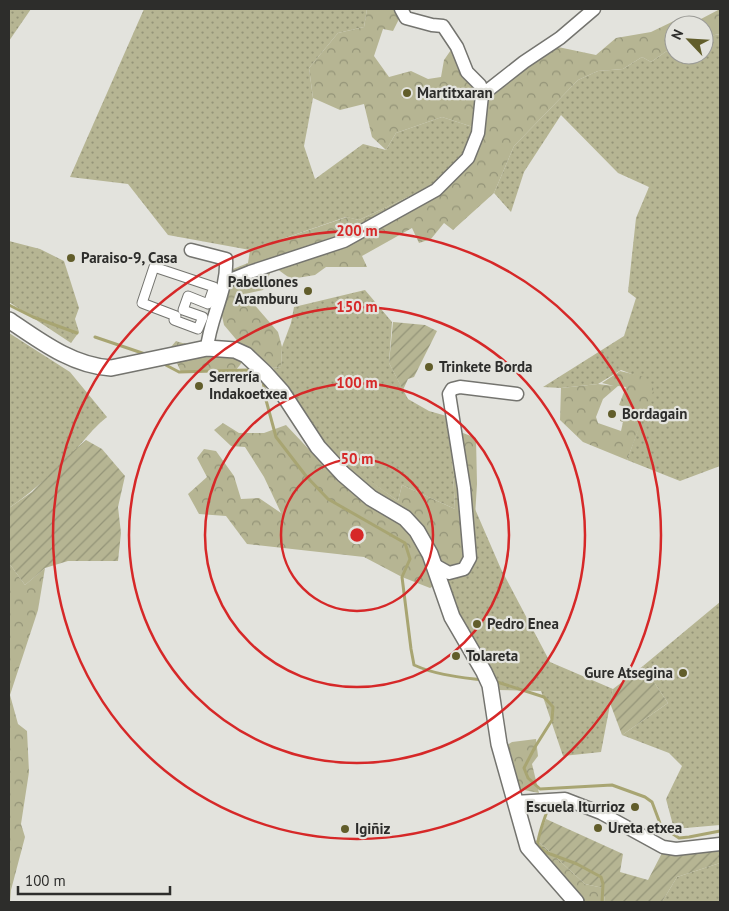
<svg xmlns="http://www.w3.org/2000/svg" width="729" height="911" viewBox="0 0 729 911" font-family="'PT Sans',sans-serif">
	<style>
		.grass { fill: url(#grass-dots) }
		.forest { fill: url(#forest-crowns); fill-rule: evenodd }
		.garden { fill: url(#garden-furrows) }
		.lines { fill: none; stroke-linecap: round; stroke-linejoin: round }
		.stream { stroke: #a8a572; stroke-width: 3 }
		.pedestrian-casing { stroke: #74746f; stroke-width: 11 }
		.minor-casing { stroke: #74746f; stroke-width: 15 }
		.tertiary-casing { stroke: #74746f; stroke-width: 18 }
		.pedestrian { stroke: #fff; stroke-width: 9 }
		.minor { stroke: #fff; stroke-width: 12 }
		.tertiary { stroke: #fff; stroke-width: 15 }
		.ring { fill: none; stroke: #d62828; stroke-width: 2.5 }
		.poi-dot { fill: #615d2a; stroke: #e3e3dd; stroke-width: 2 }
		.labels { text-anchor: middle; stroke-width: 4.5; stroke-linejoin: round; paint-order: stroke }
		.poi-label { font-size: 15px; font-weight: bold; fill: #2d2d2b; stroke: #e3e3dd; text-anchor: start }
		.centre { fill: #d62828; stroke: #e3e3dd; stroke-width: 2.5 }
		.ring-label { font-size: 15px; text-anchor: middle; font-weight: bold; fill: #d62828; stroke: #e3e3dd; stroke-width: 4.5; stroke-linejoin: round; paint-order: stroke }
	</style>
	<defs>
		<pattern id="grass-dots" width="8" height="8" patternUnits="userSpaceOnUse" patternTransform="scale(1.25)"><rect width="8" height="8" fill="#b6b593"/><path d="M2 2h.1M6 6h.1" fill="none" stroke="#949478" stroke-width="1.8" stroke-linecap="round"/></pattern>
		<pattern id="forest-crowns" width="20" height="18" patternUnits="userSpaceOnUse" patternTransform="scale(1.25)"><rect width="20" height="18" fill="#b6b593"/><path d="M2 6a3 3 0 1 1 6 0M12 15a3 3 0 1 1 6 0" fill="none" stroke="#949478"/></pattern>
		<pattern id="garden-furrows" width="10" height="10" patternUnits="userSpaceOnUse" patternTransform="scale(1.25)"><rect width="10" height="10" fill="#b6b593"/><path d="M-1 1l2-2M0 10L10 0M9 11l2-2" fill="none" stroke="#949478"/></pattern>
	</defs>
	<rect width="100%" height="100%" fill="#e3e3dd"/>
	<path class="grass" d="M9,9H31L9,41Z
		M144,9H367L364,27L338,33L309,68L313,98L304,146L315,179L363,144L386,150L396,133L442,117L476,128L466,155L447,176L425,189L359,220L346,217L250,250L168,235L128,184L70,177Z
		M720,34V466L680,481L627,460L653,389L642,378L621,370L598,384L561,388L543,387L624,336L636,298L628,292L636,218L649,187L618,173L561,115L524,172L511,212L494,193L514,146L578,80L598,71L623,69L642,57L651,62L674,46V55H704V37Z
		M9,241L40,249L64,261L79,308L75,319L79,332L71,343L9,302Z
		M365,290L392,322L389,363L408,399L429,411L450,417L455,509L402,485L398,501L343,462L340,466L293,401L273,368L281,367L282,347L291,323L294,307Z
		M9,333L70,372L107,417C98,424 92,431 85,439C64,464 35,490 9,508Z
		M475,509L501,569L550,662L613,689L601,752L563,756L541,691L498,690L477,654L443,581L472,565Z
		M720,602V825L674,829L666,799L682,766L669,753L622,735L668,703L643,666Z
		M720,863V902H662L677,877Z"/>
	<path class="forest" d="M367,9H401L402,13L393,31L383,29L374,56L389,77L411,71L428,79L441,77L444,60L453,47L483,97L545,53L558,47L596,55L616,38L651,32L678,19L699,20L720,9V34L704,37V25H674V46L651,62L642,57L623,69L598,71L578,80L514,146L494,193L453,230L444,223L431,239L419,243L412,228L362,256L367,267H326L315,275L291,279L273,266L263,290L245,294L278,332L282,347L281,367L273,368L251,351L236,370L181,372L170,348L176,341C191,347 193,341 207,341C219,340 229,341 240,344L224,325L220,307L228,271L248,263L250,250L347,217L359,220L425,189L449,181L474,156L476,128L442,117L396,133L386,150L372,137L364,104L340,110L313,98L309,68L338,33L364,27Z
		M620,371L645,377L654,389L627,460L583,442L560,420L561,388L598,384L614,386L602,383ZM618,386L626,387L619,405L625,407L620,421L623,422L621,431L598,423L596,417L603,399Z
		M223,423L239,433H264L286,425L335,477L343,461L398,501L402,485L455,509L451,438L463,433L476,438L477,484L472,565L430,588L402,577L364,557L247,544L226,516L199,514L188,494L207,477L197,458L204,449L216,451L234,476L241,499L259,498L281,513L264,477L245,447L231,446L214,430Z
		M9,563L25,585L45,568L38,610L10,695L18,724L27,731L29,772L21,824L25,837L11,890L10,902Z
		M536,739L538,756L532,764L539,793L509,787L493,754L512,742Z
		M537,840L585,884L603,888L605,902H576L528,847Z"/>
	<path class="garden" d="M393,322L425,325L437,331L414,377L408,379L403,390L389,363Z
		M86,440L102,449L125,476L118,507L121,533L118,561H68L45,568L25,585L9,563V508L32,492L61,462Z
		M643,666L668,703L622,735L610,703L613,689Z
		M546,819L623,854L620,872L648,880L663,851L720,845V863L677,877L662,902H605L603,888L585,884L537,840Z"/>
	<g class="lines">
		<path class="stream" d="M9,305L33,317L77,333
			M95,337L148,355
			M162,363L179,372L248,370L263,381L266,400L276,437L306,476L328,499L405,543L410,559L402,577L411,649L414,665C436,675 459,677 482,680
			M494,681L544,697L553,707L552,720L535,747L524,768L528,778L540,789L612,785L645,797L652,802L661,826L679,838L689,837L720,831
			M550,803C547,812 536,839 538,846L545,852L577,864L601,877L603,884L602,902"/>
		<defs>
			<path id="pedestrian" d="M154,267L214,287L208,304L188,296L183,310L203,317L198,329L174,320L176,316L142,303Z"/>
			<path id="minor" d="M482,95L524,62L560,38L594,9
				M191,250L226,259C228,290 210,318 207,348
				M225,282L250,272L344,241L436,190L468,158L478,133L482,95L480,85L467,72L457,47L443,26L432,25L406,18L401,9
				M433,564L449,573L464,569L470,558L464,488L449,394L452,389L460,387L517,394
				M515,802L565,799L601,813L663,847L676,849L720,844"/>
			<path id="tertiary" d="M9,320C40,341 73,366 111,368L207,348L235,350L246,355L265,373L282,392L318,447L343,474L371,498L405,518L417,531L430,554L452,617L484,672L490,685L499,744L528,847L576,902"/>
		</defs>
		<use href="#pedestrian" class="pedestrian-casing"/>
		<use href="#minor" class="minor-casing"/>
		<use href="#tertiary" class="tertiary-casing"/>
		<use href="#pedestrian" class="pedestrian"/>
		<use href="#minor" class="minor"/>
		<use href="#tertiary" class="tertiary"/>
	</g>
	<g class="ring">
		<circle cx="357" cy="535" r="76"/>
		<circle cx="357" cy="535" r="152"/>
		<circle cx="357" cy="535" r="228"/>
		<circle cx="357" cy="535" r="304"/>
	</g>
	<g class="poi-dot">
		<circle cx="407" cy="93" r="5"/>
		<circle cx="71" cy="258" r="5"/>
		<circle cx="308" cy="291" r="5"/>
		<circle cx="429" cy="367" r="5"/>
		<circle cx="199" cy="386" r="5"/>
		<circle cx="612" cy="414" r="5"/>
		<circle cx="477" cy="624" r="5"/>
		<circle cx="456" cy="656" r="5"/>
		<circle cx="683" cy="673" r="5"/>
		<circle cx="635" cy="807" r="5"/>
		<circle cx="598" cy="828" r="5"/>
		<circle cx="345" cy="829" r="5"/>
	</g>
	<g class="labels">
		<g class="poi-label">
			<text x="417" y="98">Martitxaran</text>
			<text x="81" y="263">Paraiso-9, Casa</text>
			<text x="298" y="287" text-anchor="end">Pabellones<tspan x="298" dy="17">Aramburu</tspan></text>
			<text x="439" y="372">Trinkete Borda</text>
			<text x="209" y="382">Serrería<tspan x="209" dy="17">Indakoetxea</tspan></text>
			<text x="622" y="419">Bordagain</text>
			<text x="487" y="629">Pedro Enea</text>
			<text x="466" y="661">Tolareta</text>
			<text x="673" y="678" text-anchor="end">Gure Atsegina</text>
			<text x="625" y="812" text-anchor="end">Escuela Iturrioz</text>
			<text x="608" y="833">Ureta etxea</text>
			<text x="355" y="834">Igiñiz</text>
		</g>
	</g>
	<circle cx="357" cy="535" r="8" class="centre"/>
	<g class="ring-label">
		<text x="357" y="236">200 m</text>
		<text x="357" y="312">150 m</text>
		<text x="357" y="388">100 m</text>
		<text x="357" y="464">50 m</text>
	</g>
	<rect width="729" height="911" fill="none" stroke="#2d2d2b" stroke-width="20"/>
	<g transform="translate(689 40) rotate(295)"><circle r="24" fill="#e3e3dd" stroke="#9a9a96"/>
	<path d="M0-4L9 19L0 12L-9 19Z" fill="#615d2a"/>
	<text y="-8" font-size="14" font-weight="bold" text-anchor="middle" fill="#2d2d2b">N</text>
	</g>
	<path d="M18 886v8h152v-8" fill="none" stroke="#2d2d2b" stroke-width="2.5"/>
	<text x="25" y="886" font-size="15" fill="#2d2d2b" stroke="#e3e3dd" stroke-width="4" paint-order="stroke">100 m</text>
</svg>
